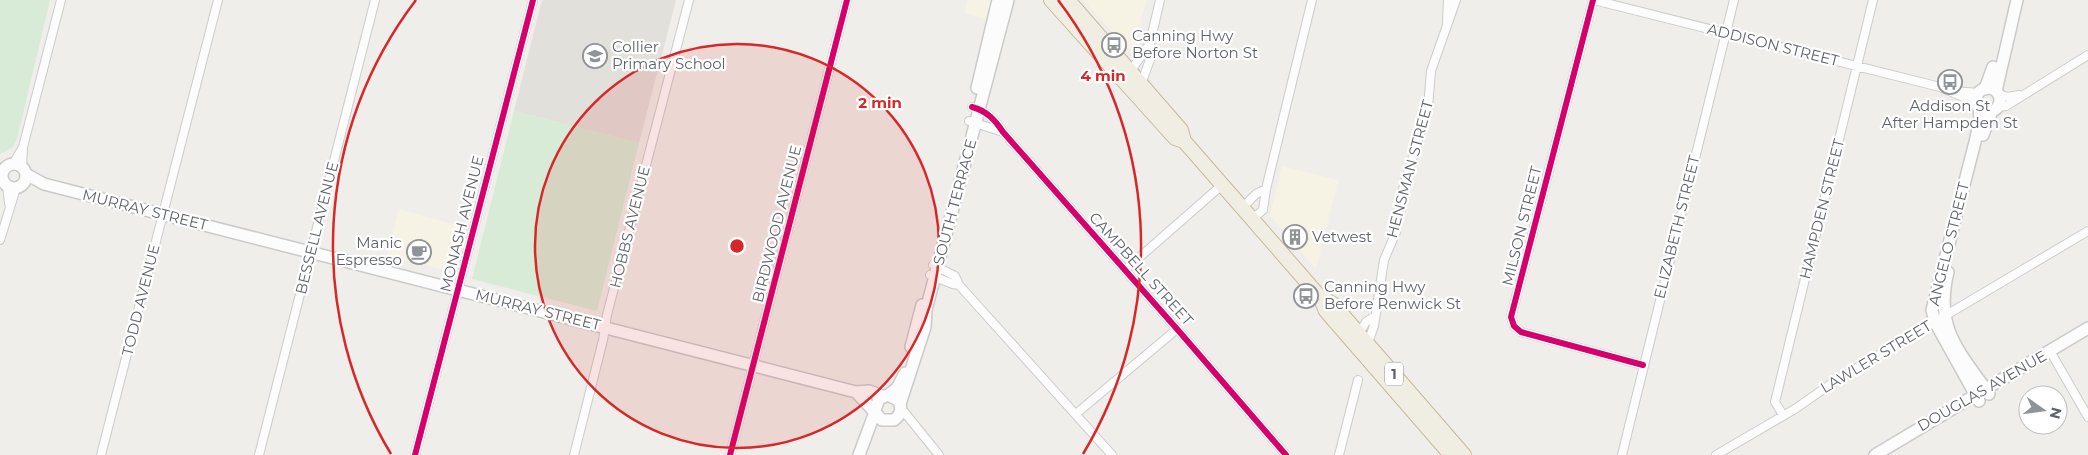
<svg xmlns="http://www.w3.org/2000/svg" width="2088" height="455" viewBox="0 0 2088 455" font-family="Montserrat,sans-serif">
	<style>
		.commercial { fill: #f7f3e4 }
		.education { fill: #e2e0da }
		.green { fill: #d8ebd6 }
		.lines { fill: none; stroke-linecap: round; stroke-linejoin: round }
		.street-casing { stroke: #cbcccc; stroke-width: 10 }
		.secondary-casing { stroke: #cacacb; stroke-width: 14 }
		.highway-casing { stroke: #c8b996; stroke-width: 16 }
		.street { stroke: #fdfcfc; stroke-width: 8 }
		.secondary { stroke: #fdfcfc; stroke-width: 11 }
		.highway { stroke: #f0ede3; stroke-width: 14 }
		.cycleway-casing { stroke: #fff; stroke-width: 9 }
		.cycleway { stroke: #d6006c; stroke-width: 6 }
		.ring { fill: none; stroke: #d62828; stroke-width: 2.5 }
		.labels { text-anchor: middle; stroke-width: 4.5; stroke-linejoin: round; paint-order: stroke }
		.shield { fill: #fff; stroke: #8f9295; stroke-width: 1 }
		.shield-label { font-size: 14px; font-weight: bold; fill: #5f6368 }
		.poi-label { font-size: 15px; fill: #5f6368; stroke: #fff; text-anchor: start }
		.street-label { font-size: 15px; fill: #5f6368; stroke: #fff }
		.centre { fill: #d62828; stroke: #fff; stroke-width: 2.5 }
		.ring-label { font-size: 15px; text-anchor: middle; font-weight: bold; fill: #d62828; stroke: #fff; stroke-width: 4.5; stroke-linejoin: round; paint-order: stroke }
	</style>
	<rect width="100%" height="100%" fill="#efeeea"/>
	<path class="commercial" d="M967,0H991L986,19L964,13Z
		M1083,0H1146L1135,46L1129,50Z
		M1282,166L1338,180L1316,269L1270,215Z
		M399,209L459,226L449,264L442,269L387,256Z"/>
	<path class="education" d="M542,0H676L639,143L514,111Z"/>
	<path class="green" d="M0,0H50L17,139L13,147L0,154Z
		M514,111L639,143L597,311L472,279Z"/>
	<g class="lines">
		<defs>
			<path id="street" d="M1593,0L1511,317L1514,326L1521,332L1643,365
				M1594,0L1940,87L1977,103
				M1447,22L1448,0
				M1130,72L1150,43
				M1141,84L1151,57L1150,43L1160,0
				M1954,91L1979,93
				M1998,94L2008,97L2019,95
				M972,107C987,111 995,120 1003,132L1177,329L1286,455
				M1997,107L2006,106L2088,55
				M969,121L1003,132
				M13,164L23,147L61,0
				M22,167L23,147
				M7,186L9,203
				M1242,208L1256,194L1266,189
				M1252,219L1263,210L1266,189L1312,0
				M0,240L16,188
				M933,265L955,276L959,285L1112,455
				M1125,270L1222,185
				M930,275L953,284L959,285
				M1358,335L1366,322L1374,317
				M1367,345L1374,326L1384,260L1396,232L1400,199L1428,107L1431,71L1456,0
				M2050,351L2088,417
				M901,408L939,455
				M1077,413L1177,329
				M1783,415L1775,402L1873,0
				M101,455L218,0
				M259,455L375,0
				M415,455L533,0
				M574,455L603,340L607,315L689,0
				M730,455L847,0
				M1339,455L1358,380
				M1622,455L1734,0
				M1716,455L1795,409L1835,381L2088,231"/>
			<path id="secondary" d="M977,88L998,0
				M1976 100a12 12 0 1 1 24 0a12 12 0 1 1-24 0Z
				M1985,89L1993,67
				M1996,91L2017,0
				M1979,107L1980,119L1976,138L1932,310L1935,322L1979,401
				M1983,135L1992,111
				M2 176a12 12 0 1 1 24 0a12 12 0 1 1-24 0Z
				M26,174L44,184L856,392L869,391L882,396
				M1948,272C1934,328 1959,351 1989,394
				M911,347L922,305
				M856,392L882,420H894C901,415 903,408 898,400L888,395L879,399L875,410
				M888,395L897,388L905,373
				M900,404L925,327L926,310L1008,0
				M859,455L875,412
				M1875,455L2088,328"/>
			<path id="highway" d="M1051,0L1175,138L1184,141
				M1068,0L1181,130L1184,141L1320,297L1326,311L1451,455
				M1320,297L1333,304L1464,455"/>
		</defs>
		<use href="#street" class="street-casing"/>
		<use href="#secondary" class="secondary-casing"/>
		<use href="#highway" class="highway-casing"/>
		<use href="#street" class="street"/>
		<use href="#secondary" class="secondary"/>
		<use href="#highway" class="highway"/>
		<defs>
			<path id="cycleway" d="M1593,0L1511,317L1514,326L1521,332L1643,365
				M972,107C987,111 995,120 1003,132L1177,329L1286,455
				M415,455L533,0
				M730,455L847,0"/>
		</defs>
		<use href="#cycleway" class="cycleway-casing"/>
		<use href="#cycleway" class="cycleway"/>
	</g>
	<circle cx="737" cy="246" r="202" fill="#d62828" fill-opacity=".12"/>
	<g class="ring">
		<circle cx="737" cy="246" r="202"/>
		<path d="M391 454A404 404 0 0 1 416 0M1058 0A404 404 0 0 1 1083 454"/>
	</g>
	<defs>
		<symbol id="bus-ring" viewBox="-11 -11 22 22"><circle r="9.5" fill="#fff" stroke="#919496" stroke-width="1.5"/><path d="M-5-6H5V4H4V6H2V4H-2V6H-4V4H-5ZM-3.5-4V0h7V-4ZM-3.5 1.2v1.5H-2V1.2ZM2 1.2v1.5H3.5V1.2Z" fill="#919496"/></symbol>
		<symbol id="school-ring" viewBox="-11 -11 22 22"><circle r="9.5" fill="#fff" stroke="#919496" stroke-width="1.5"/><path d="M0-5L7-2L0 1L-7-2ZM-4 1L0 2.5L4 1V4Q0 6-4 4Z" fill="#919496"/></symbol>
		<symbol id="building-ring" viewBox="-11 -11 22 22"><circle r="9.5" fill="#fff" stroke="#919496" stroke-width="1.5"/><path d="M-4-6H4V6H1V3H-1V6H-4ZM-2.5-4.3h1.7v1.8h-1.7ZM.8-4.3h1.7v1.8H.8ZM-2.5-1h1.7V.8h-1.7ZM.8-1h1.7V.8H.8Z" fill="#919496"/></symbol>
		<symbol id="cafe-ring" viewBox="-11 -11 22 22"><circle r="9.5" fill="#fff" stroke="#919496" stroke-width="1.5"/><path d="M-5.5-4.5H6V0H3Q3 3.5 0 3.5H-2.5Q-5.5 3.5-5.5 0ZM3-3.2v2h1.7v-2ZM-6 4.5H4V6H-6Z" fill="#919496"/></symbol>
	</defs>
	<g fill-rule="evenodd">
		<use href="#bus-ring" x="1100" y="31" width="28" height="28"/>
		<use href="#school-ring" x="581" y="42" width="28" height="28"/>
		<use href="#bus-ring" x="1936" y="68" width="28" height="28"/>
		<use href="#building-ring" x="1281" y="223" width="28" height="28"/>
		<use href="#cafe-ring" x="405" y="238" width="28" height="28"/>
		<use href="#bus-ring" x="1292" y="282" width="28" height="28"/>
	</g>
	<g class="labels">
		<rect class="shield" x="1385" y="362.5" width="18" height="23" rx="4"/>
		<g class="shield-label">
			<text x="1394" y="379">1</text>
		</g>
		<g class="poi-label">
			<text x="1132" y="41">Canning Hwy<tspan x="1132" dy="17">Before Norton St</tspan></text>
			<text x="612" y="52">Collier<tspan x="612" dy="17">Primary School</tspan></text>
			<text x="1950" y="111" text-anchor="middle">Addison St<tspan x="1950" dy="17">After Hampden St</tspan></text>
			<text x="1312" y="242">Vetwest</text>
			<text x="402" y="248" text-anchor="end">Manic<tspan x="402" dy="17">Espresso</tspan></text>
			<text x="1324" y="292">Canning Hwy<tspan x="1324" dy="17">Before Renwick St</tspan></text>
		</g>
		<g class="street-label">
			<text transform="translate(1773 45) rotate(14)" y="5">ADDISON STREET</text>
			<text transform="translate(1410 169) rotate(-75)" y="5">HENSMAN STREET</text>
			<text transform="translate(955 202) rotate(-75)" y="5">SOUTH TERRACE</text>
			<text transform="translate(1822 209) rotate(-76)" y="5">HAMPDEN STREET</text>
			<text transform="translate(145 210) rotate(14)" y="5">MURRAY STREET</text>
			<text transform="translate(462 224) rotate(-76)" y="5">MONASH AVENUE</text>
			<text transform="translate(777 224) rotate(-76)" y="5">BIRDWOOD AVENUE</text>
			<text transform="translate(1522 226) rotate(-76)" y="5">MILSON STREET</text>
			<text transform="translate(630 227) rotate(-76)" y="5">HOBBS AVENUE</text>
			<text transform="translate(1677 227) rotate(-76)" y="5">ELIZABETH STREET</text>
			<text transform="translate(317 228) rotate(-76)" y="5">BESSELL AVENUE</text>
			<text transform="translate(1949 244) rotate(-76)" y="5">ANGELO STREET</text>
			<text transform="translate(1141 269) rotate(48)" y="5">CAMPBELL STREET</text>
			<text transform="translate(141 300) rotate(-76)" y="5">TODD AVENUE</text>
			<text transform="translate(538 310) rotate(14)" y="5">MURRAY STREET</text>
			<text transform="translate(1876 357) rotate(-31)" y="5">LAWLER STREET</text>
			<text transform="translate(1982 391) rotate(-30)" y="5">DOUGLAS AVENUE</text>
		</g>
	</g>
	<circle cx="737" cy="246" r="8" class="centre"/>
	<g class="ring-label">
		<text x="1103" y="81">4 min</text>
		<text x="880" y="108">2 min</text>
	</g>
	<g transform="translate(2043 410) rotate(104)"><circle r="24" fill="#ffffff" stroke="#bfc1c3"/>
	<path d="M0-4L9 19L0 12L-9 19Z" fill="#919496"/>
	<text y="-8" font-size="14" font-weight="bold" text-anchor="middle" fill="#5f6368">N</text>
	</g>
</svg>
